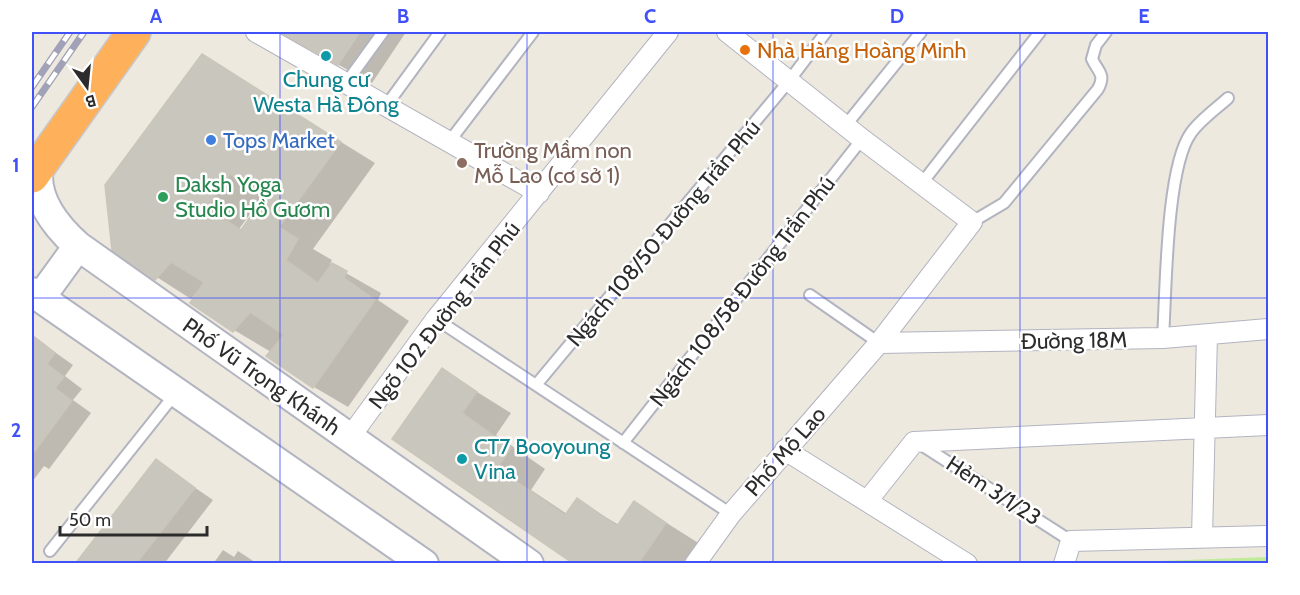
<svg xmlns="http://www.w3.org/2000/svg" width="1300" height="595" viewBox="0 0 1300 595" font-family="Cabin,sans-serif">
	<style>
		.pitch { fill: #c0eb98 }
		.shadow { fill: #0003; fill-rule: evenodd }
		.building { fill: #c9c7bd; stroke: #cac5b8; stroke-width: 1.5; fill-rule: evenodd }
		.lines { fill: none; stroke-linecap: round; stroke-linejoin: round }
		.lane-casing { stroke: #b2b4c0; stroke-width: 14 }
		.street-casing { stroke: #b2b4c0; stroke-width: 22 }
		.secondary-casing { stroke: #b2b4c0; stroke-width: 32 }
		.highway-casing { stroke: #c8c8c8; stroke-width: 36 }
		.lane { stroke: #fff; stroke-width: 10 }
		.street { stroke: #fff; stroke-width: 20 }
		.secondary { stroke: #fff; stroke-width: 28 }
		.highway { stroke: #feb15a; stroke-width: 33 }
		.rail-casing { stroke: #a1a2b7; stroke-width: 7 }
		.rail { stroke: #fff; stroke-width: 4.5; stroke-dasharray: 14; stroke-linecap: butt }
		.grid { fill: none; stroke: #4051fa; stroke-width: 1.5; stroke-opacity: 0.55 }
		.food-dot { fill: #e8710a; stroke: #fff; stroke-width: 2 }
		.culture-dot { fill: #0f9aa8; stroke: #fff; stroke-width: 2 }
		.shop-dot { fill: #3f7fe0; stroke: #fff; stroke-width: 2 }
		.education-dot { fill: #8d6e63; stroke: #fff; stroke-width: 2 }
		.leisure-dot { fill: #2e9e5b; stroke: #fff; stroke-width: 2 }
		.labels { text-anchor: middle; stroke-width: 5; stroke-linejoin: round; paint-order: stroke }
		.food-label { font-size: 22px; fill: #c56008; stroke: #fff; text-anchor: start }
		.culture-label { font-size: 22px; fill: #0d838f; stroke: #fff }
		.shop-label { font-size: 22px; fill: #366cbe; stroke: #fff; text-anchor: start }
		.education-label { font-size: 22px; fill: #785e54; stroke: #fff; text-anchor: start }
		.leisure-label { font-size: 22px; fill: #27864d; stroke: #fff; text-anchor: start }
		.street-label { font-size: 22px; fill: #2c2c2c; stroke: #fff }
		.neatline { fill: none; stroke: #4051fa; stroke-width: 2 }
		.grid-label { font-size: 20px; text-anchor: middle; font-weight: bold; fill: #4051fa }
	</style>
	<rect width="100%" height="100%" fill="#eee9df"/>
	<path class="pitch" d="M1268,557V564H1159V561Z"/>
	<path class="shadow" d="M278,32H406L372,83Z
		M202,56L375,163L313,249L332,260L330,264L381,293L378,300L409,321L348,407L314,387L271,352L234,330L196,293L191,299L113,249ZM264,195L267,197L242,231L239,229Z
		M32,336L73,365L65,376L82,389L73,400L91,413L49,469L44,466L32,482Z
		M442,370L511,413L496,435L545,469L531,490L567,514L577,500L619,525L635,503L700,544L687,564H577L394,439Z
		M156,461L213,500L164,564H77Z
		M223,550L234,557L238,551L258,564H213Z"/>
	<path class="building" d="M279,32H360L338,65Z
		M202,54L341,142L279,227L298,239L286,260L318,283L332,263L347,271L344,278L375,300L313,388L266,356L284,335L250,312L233,332L190,303L204,282L171,262L155,280L112,250L105,185ZM230,174L264,197L241,230L206,208Z
		M32,335L55,353L47,364L64,377L55,388L72,401L32,455Z
		M442,368L477,392L462,413L511,448L497,468L565,515L577,498L617,526L634,501L666,523L638,564H574L392,439Z
		M156,459L195,488L136,564H75Z"/>
	<g class="lines">
		<defs>
			<path id="lane" d="M346,83L383,32
				M386,106L440,32
				M846,125L921,32
				M449,142L533,32
				M922,183L1040,32
				M972,222L1004,203L1098,89C1106,74 1098,72 1092,59L1096,45L1106,32
				M810,295L879,343
				M436,319L731,514
				M1163,338C1166,292 1166,167 1191,133C1200,120 1216,109 1228,98
				M536,385L789,81L826,32
				M623,443L862,139
				M920,444L1071,541
				M50,551L175,394"/>
			<path id="street" d="M256,32L539,193
				M879,343L1163,338L1268,329
				M350,437L436,319L668,32
				M785,450L967,564
				M868,500L914,442L1268,425
				M1202,537L1207,335
				M695,564L731,514L879,343L972,222L862,139L727,32
				M1064,564L1071,541L1268,536"/>
			<path id="secondary" d="M44,158C42,163 38,171 38,176C38,204 59,229 78,246L529,564
				M32,292L424,564
				M41,297L78,246"/>
			<path id="highway" d="M32,176L134,32"/>
		</defs>
		<use href="#lane" class="lane-casing"/>
		<use href="#street" class="street-casing"/>
		<use href="#secondary" class="secondary-casing"/>
		<use href="#highway" class="highway-casing"/>
		<use href="#lane" class="lane"/>
		<use href="#street" class="street"/>
		<use href="#secondary" class="secondary"/>
		<use href="#highway" class="highway"/>
		<defs>
			<path id="rail" d="M32,87L70,32
				M32,107L84,32"/>
		</defs>
		<use href="#rail" class="rail-casing"/>
		<use href="#rail" class="rail"/>
	</g>
	<path class="grid" d="M280,32V564M527,32V564M773,32V564M1020,32V564M32,298H1268"/>
	<circle class="food-dot" cx="745" cy="50" r="6"/>
	<g class="culture-dot">
		<circle cx="326" cy="56" r="6"/>
		<circle cx="462" cy="459" r="6"/>
	</g>
	<circle class="shop-dot" cx="211" cy="140" r="6"/>
	<circle class="education-dot" cx="462" cy="163" r="6"/>
	<circle class="leisure-dot" cx="163" cy="197" r="6"/>
	<g class="labels">
		<g class="food-label">
			<text x="757" y="58">Nhà Hàng Hoàng Minh</text>
		</g>
		<g class="culture-label">
			<text x="326" y="87">Chung cư<tspan x="326" dy="25">Westa Hà Đông</tspan></text>
			<text x="474" y="454" text-anchor="start">CT7 Booyoung<tspan x="474" dy="25">Vina</tspan></text>
		</g>
		<g class="shop-label">
			<text x="223" y="148">Tops Market</text>
		</g>
		<g class="education-label">
			<text x="474" y="158">Trường Mầm non<tspan x="474" dy="25">Mỗ Lao (cơ sở 1)</tspan></text>
		</g>
		<g class="leisure-label">
			<text x="175" y="192">Daksh Yoga<tspan x="175" dy="25">Studio Hồ Gươm</tspan></text>
		</g>
		<g class="street-label">
			<text transform="translate(663 233) rotate(-50)" y="8">Ngách 108/50 Đường Trần Phú</text>
			<text transform="translate(742 291) rotate(-52)" y="8">Ngách 108/58 Đường Trần Phú</text>
			<text transform="translate(444 315) rotate(-52)" y="8">Ngõ 102 Đường Trần Phú</text>
			<text transform="translate(1074 340) rotate(-1)" y="8">Đường 18M</text>
			<text transform="translate(262 376) rotate(35)" y="8">Phố Vũ Trọng Khánh</text>
			<text transform="translate(785 451) rotate(-49)" y="8">Phố Mộ Lao</text>
			<text transform="translate(994 490) rotate(33)" y="8">Hẻm 3/1/23</text>
		</g>
	</g>
	<rect width="1300" height="595" fill="none" stroke="#ffffff" stroke-width="66"/>
	<g transform="translate(87 87) rotate(165)" stroke="#ffffff" stroke-width="4.5" paint-order="stroke">
	<path d="M0-4.5L10 22L0 15L-10 22Z" fill="#2c2c2c"/>
	<text y="-9" font-size="16" font-weight="bold" text-anchor="middle" fill="#2c2c2c">B</text>
	</g>
	<path d="M60 526v9h147v-9" fill="none" stroke="#2c2c2c" stroke-width="3"/>
	<text x="69" y="526" font-size="18" fill="#2c2c2c" stroke="#ffffff" stroke-width="4.5" paint-order="stroke">50 m</text>
	<rect x="33" y="33" width="1234" height="529" class="neatline"/>
	<g class="grid-label">
		<text x="156" y="23">A</text>
		<text x="403" y="23">B</text>
		<text x="650" y="23">C</text>
		<text x="897" y="23">D</text>
		<text x="1144" y="23">E</text>
		<text x="16" y="172">1</text>
		<text x="16" y="437">2</text>
	</g>
</svg>
